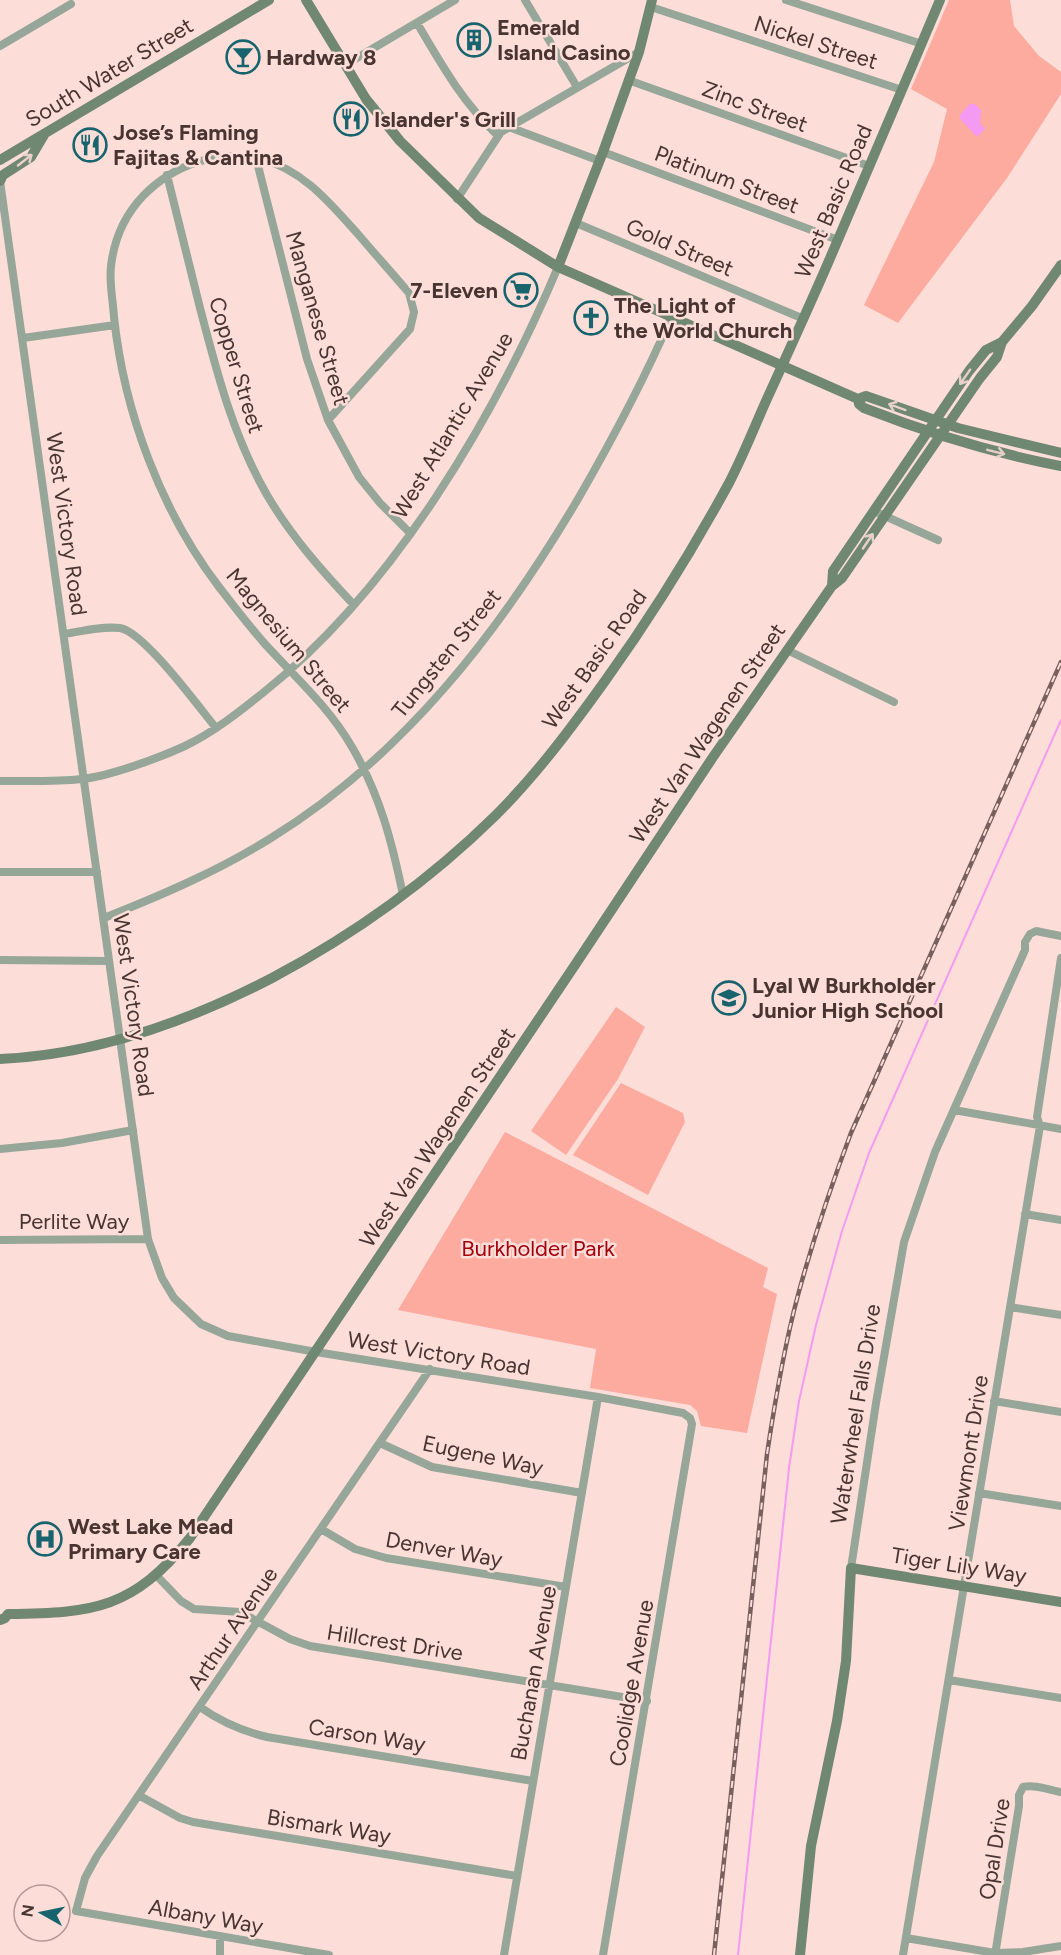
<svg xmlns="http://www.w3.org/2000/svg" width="1061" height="1955" viewBox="0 0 1061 1955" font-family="Figtree,sans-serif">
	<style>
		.green { fill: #fdaa9f }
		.water { fill: #f49af3 }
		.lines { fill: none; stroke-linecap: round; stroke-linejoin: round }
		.stream { stroke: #f49af3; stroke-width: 2 }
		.street { stroke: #96a698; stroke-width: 8 }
		.secondary { stroke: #708872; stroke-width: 10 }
		.rail-casing { stroke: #77605d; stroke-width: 4.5 }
		.rail { stroke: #fdddd8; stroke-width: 2; stroke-dasharray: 7; stroke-linecap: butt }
		.oneway { stroke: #e8d0c9 }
		.labels { text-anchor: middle; stroke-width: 5; stroke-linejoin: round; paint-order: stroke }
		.poi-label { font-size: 22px; font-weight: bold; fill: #483431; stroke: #fdddd8; text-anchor: start }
		.street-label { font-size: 22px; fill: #483431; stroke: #fdddd8 }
		.park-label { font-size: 22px; fill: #a4000c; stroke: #fdddd8 }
	</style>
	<rect width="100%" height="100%" fill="#fdddd8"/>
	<path class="green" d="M949,0H1010L1014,26L1039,56L1061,72V94L1007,178L898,323L864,305L934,162L947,109L911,89Z
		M616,1007L645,1027L618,1079L566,1155L531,1131Z
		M621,1083L683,1113L685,1122L648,1195L573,1155Z
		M505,1132L768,1268L763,1287L777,1294L747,1433L701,1426L697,1411L690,1405L590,1388L596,1349L398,1310Z"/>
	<path class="water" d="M970,104H975L981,110L980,123L985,129L977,137L960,119V115Z"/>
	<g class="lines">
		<path class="stream" d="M738,1955L789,1468L799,1401L816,1325L842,1231L869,1153L1061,720"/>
		<path class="street" d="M525,0L577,87
			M786,0L922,44
			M651,7L902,90
			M417,23C443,67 461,100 498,136
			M0,46L71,4
			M345,65L455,0
			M628,80L869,166
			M509,127L600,161
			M603,152L838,240
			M256,158L307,359L328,420L359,477L380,503L410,533
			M167,175C178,220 189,264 200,308C217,373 233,436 267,495C291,536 322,571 354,605
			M0,181L148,1239L162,1278L174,1298L201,1324L228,1336L316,1352L598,1397L683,1413L690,1418L692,1424L603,1955
			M457,199L501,132L639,52
			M576,223L804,319
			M23,338L115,325
			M328,420L410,329L414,312L409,293C392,273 374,253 357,233C329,202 303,170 261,159C218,149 173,165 143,196C125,215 114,240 111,266C109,283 113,300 114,317C124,412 161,511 219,587C234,606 249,626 265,644C296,678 329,707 352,747C380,795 392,842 403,895
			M874,511L938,540
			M64,634C82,631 102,626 120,628C144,632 198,706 216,728
			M787,650L894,702
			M0,781C27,781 55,782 82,779C110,776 159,758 185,746C214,732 239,712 264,692C393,589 494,419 558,267
			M0,872H97
			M104,918C162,895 218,871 271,838C404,756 500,631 578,499C612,440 644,380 671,318
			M0,960L109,961
			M954,1110L1061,1129
			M0,1149L62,1143L133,1130
			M1025,1214L1061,1220
			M0,1240L148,1239
			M1010,1307L1061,1315
			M994,1401L1061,1412
			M380,1443L432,1467L582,1493
			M979,1493L1061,1506
			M321,1529L355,1549L386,1558L566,1587
			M851,1568L876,1403L904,1242L935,1152L1025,950V942L1030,934L1036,931L1061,936
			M156,1575L181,1601L194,1609L240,1612L290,1639L310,1646L647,1701
			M949,1680L1061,1698
			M200,1707C221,1722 242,1731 267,1737L533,1781
			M140,1796L180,1818L193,1822L517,1876
			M220,1937V1955
			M906,1938L995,1953L1023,1952L1061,1946
			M329,1955L76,1911L85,1878L97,1856L430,1369
			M504,1955L598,1397
			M903,1955L1040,1126L1037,1117L1061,958
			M995,1955L1019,1806V1795L1023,1787C1035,1784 1049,1790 1061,1792"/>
		<path class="secondary" d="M306,0L366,99L400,141L479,218L558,267L858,399L866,396L958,428L1061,453
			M0,160L269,0
			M0,181L3,175L31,157L44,135
			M558,267L603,152L639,52L652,0
			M858,399L859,404L864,408C928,433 993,453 1061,466
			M832,586L833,571L969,371L986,350L1002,342
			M0,1059C95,1055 189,1021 272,978C355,934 429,881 496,815C537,774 572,727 605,681C651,617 692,551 729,483C743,456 754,428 766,401C787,355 808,309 828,263C865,176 903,88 940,0
			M0,1620L5,1618L8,1614C94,1613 133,1609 190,1538L575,965L713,757L832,586L842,578L980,378L997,357L1002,342L1032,306L1061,265
			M800,1955L811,1846L837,1721L846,1661L851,1568L1061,1602"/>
		<defs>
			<path id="rail" d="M714,1955L767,1454C775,1401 784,1347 798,1295C813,1240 831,1186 851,1133L1061,662"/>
		</defs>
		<use href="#rail" class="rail-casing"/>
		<use href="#rail" class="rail"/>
	</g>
	<defs><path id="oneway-shaft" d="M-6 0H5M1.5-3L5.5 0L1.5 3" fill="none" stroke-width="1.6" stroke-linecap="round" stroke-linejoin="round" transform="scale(1.5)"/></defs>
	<g class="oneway">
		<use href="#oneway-shaft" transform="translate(25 160) rotate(-38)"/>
		<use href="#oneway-shaft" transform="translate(965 377) rotate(125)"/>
		<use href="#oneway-shaft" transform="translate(897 407) rotate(-160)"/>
		<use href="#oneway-shaft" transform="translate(996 452) rotate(14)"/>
		<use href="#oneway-shaft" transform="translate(868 541) rotate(-56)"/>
	</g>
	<defs>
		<symbol id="building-ring" viewBox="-11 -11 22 22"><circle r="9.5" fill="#fdddd8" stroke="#18646e" stroke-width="1.5"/><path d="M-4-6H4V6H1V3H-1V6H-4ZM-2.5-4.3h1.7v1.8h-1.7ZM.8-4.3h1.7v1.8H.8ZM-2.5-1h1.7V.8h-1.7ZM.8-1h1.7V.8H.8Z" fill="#18646e"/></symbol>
		<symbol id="bar-ring" viewBox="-11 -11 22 22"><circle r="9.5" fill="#fdddd8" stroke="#18646e" stroke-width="1.5"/><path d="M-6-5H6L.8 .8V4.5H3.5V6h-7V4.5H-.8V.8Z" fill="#18646e"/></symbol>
		<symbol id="restaurant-ring" viewBox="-11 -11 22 22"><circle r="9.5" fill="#fdddd8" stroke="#18646e" stroke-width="1.5"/><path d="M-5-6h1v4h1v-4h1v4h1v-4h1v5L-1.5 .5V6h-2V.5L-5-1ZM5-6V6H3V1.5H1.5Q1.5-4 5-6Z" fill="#18646e"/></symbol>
		<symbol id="supermarket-ring" viewBox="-11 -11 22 22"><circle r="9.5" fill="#fdddd8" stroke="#18646e" stroke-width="1.5"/><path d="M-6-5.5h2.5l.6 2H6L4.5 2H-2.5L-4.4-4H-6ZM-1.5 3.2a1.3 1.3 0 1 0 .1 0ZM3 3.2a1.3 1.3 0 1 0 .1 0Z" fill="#18646e"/></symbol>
		<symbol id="church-ring" viewBox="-11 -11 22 22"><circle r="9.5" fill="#fdddd8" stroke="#18646e" stroke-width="1.5"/><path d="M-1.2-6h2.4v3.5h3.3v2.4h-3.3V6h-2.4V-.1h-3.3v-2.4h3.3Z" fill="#18646e"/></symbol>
		<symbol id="school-ring" viewBox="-11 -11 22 22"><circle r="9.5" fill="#fdddd8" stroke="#18646e" stroke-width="1.5"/><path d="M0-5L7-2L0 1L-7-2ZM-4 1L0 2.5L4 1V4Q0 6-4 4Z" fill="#18646e"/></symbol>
		<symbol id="hospital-ring" viewBox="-11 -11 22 22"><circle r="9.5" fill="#fdddd8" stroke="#18646e" stroke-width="1.5"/><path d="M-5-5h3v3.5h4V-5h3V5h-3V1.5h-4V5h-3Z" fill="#18646e"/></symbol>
	</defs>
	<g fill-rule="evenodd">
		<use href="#building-ring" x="455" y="21" width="38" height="38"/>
		<use href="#bar-ring" x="224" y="38" width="38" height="38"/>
		<use href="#restaurant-ring" x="332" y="100" width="38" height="38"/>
		<use href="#restaurant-ring" x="71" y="126" width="38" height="38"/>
		<use href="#supermarket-ring" x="502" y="271" width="38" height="38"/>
		<use href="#church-ring" x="572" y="299" width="38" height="38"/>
		<use href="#school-ring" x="710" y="979" width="38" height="38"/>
		<use href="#hospital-ring" x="26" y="1520" width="38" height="38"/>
	</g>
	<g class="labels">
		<g class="poi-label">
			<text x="497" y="35">Emerald<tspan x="497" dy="25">Island Casino</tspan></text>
			<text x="266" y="65">Hardway 8</text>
			<text x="374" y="127">Islander's Grill</text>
			<text x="113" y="140">Jose’s Flaming<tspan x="113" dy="25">Fajitas &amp; Cantina</tspan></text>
			<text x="498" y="298" text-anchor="end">7-Eleven</text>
			<text x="614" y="313">The Light of<tspan x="614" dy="25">the World Church</tspan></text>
			<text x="752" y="993">Lyal W Burkholder<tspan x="752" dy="25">Junior High School</tspan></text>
			<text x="68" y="1534">West Lake Mead<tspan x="68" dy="25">Primary Care</tspan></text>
		</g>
		<g class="street-label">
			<text transform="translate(816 42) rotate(18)" y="8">Nickel Street</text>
			<text transform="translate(109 72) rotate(-31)" y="8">South Water Street</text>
			<text transform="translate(755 106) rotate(20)" y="8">Zinc Street</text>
			<text transform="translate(727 179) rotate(21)" y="8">Platinum Street</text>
			<text transform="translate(833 201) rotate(-67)" y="8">West Basic Road</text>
			<text transform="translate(680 247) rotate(23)" y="8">Gold Street</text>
			<text transform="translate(318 318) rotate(74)" y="8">Manganese Street</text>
			<text transform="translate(237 365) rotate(73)" y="8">Copper Street</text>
			<text transform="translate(452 425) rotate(-59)" y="8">West Atlantic Avenue</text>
			<text transform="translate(67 524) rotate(82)" y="8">West Victory Road</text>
			<text transform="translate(289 640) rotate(50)" y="8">Magnesium Street</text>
			<text transform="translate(446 653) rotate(-51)" y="8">Tungsten Street</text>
			<text transform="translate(594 659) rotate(-55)" y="8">West Basic Road</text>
			<text transform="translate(707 733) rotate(-56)" y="8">West Van Wagenen Street</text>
			<text transform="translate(134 1005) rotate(82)" y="8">West Victory Road</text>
			<text transform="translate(437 1137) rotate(-56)" y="8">West Van Wagenen Street</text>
			<text x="74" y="1229">Perlite Way</text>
			<text transform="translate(439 1353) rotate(9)" y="8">West Victory Road</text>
			<text transform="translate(855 1414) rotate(-81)" y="8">Waterwheel Falls Drive</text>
			<text transform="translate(968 1453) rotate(-81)" y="8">Viewmont Drive</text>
			<text transform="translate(483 1455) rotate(12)" y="8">Eugene Way</text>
			<text transform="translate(444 1549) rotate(10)" y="8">Denver Way</text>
			<text transform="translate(959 1565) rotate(9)" y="8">Tiger Lily Way</text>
			<text transform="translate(232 1628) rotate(-56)" y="8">Arthur Avenue</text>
			<text transform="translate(395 1642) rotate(9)" y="8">Hillcrest Drive</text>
			<text transform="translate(533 1673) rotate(-80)" y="8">Buchanan Avenue</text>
			<text transform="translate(631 1683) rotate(-80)" y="8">Coolidge Avenue</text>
			<text transform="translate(367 1735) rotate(9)" y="8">Carson Way</text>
			<text transform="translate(329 1826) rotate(9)" y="8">Bismark Way</text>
			<text transform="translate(994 1849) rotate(-81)" y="8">Opal Drive</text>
			<text transform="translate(206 1916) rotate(10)" y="8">Albany Way</text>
		</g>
		<g class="park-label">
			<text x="538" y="1256">Burkholder Park</text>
		</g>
	</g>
	<g transform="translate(42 1913) rotate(279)"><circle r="28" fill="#fdddd8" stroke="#b59995" stroke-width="1.5"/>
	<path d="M0-4.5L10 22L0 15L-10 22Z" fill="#18646e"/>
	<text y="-9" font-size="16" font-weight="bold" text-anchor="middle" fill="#483431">N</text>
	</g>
</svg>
